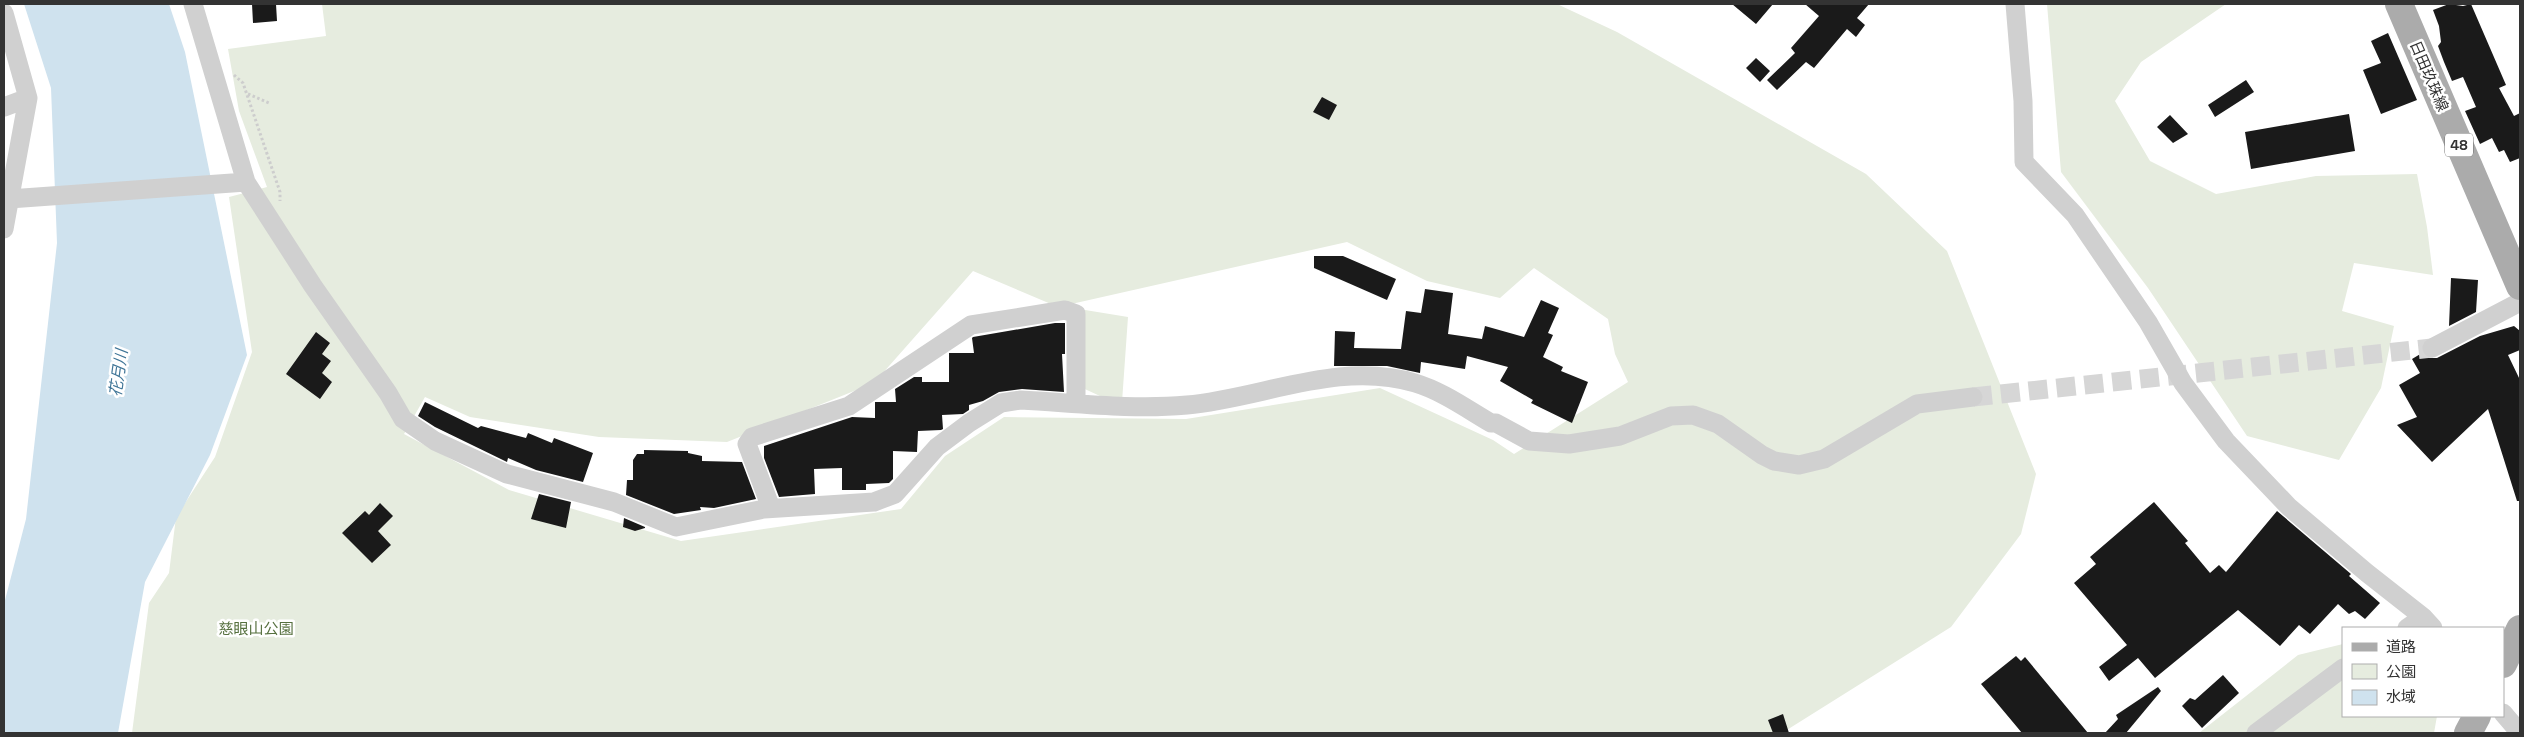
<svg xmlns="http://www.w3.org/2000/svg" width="2524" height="737" viewBox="0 0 2524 737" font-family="'Space Grotesk','Noto Sans JP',sans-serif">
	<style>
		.green { fill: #e6ecdf; fill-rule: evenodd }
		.water { fill: #cfe2ee }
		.building { fill: #1a1a1a }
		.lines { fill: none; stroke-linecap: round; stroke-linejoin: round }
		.minor-tunnel { stroke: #d6d6d6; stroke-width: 19; stroke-dasharray: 19 9; stroke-linecap: butt }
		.path { stroke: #cdcdcd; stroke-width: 3; stroke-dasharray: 2.5 2.5; stroke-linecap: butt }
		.minor { stroke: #d0d0d0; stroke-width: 19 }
		.primary { stroke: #ababab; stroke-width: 28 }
		.labels { text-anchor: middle; stroke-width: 5; stroke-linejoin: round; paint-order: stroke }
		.shield { fill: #fff; stroke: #707070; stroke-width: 1 }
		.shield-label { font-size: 14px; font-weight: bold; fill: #333 }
		.street-label { font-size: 15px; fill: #333; stroke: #fff }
		.park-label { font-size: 15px; fill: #56703f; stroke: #fff }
		.water-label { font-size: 16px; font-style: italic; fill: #3f7597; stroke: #fff }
	</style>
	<rect width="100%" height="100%" fill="#fff"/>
	<path class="green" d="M322,4H1557L1617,32L1866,174L1947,251L2036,474L2021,534L1951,627L1782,733H132L149,603L169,573L176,517L215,457L252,352L229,197L267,187L239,111L228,49L326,36ZM1347,242L1427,281L1500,298L1534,268L1608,319L1615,354L1628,382L1514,454L1493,440L1380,388L1186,419L1004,417L945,456L901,509L681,541L509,490L404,434L425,397L470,417L599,437L727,442L874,383L973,271L1058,307Z
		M2047,4H2226L2141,62L2115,101L2150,161L2216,194L2316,176L2417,174L2427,227L2433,275L2354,263L2342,311L2394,326L2381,388L2339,460L2247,436L2148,288L2061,172Z
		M1079,309L1128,317L1122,402L1100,396L1076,385Z
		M2343,644V716H2437L2434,733H2199L2298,655Z"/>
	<path class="water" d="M24,4H169L185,52L247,355L210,455L145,582L118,733H4V604L26,519L57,243L51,88Z"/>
	<path class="building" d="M252,4H276L277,21L253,23Z
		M1732,4H1773L1756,24Z
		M1805,4H1869L1857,18L1865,25L1856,37L1847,29L1814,68L1806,62L1777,90L1767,80L1795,53L1791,48L1819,16Z
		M2449,4L2463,6L2471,4L2506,85L2499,88L2514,116L2520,113V158L2510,162L2504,150L2499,152L2492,138L2480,144L2465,111L2476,107L2463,77L2452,81L2444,62L2438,46L2441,42L2439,26L2433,10Z
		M2388,33L2417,100L2381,114L2363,70L2381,63L2371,41Z
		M1756,58L1770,71L1760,82L1746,68Z
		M2246,80L2254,92L2215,117L2208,105Z
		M1322,97L1337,105L1329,120L1313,112Z
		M2349,114L2355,151L2251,169L2245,132Z
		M2170,115L2188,134L2173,143L2157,127Z
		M1314,256H1343L1396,279L1387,300L1314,268Z
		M2451,278L2478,280L2476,312L2449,326Z
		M1425,289L1453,293L1448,334L1482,339L1485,326L1524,337L1541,300L1559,308L1548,333L1553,335L1543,357L1563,367L1561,371L1588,382L1572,423L1531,403L1533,400L1500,381L1508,367L1467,356L1465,369L1421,362L1420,373L1387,366H1334L1335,331L1355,332L1354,348L1401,349L1406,311L1421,313Z
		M1055,323H1065V354H1062L1064,392L1022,389L999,392L983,401L969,405V410L963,414L942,415L943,429L941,430L918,431L917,452L893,451V479L889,483L866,484V490H842V468L814,469L815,494L779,497L764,458V446L852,417L875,418V402H896L895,389L914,377H922V382H949V353H974L972,338L973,337Z
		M2514,326L2520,331V350L2508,355L2520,380V501H2517L2488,409L2432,462L2397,425L2417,417L2399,385L2420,373L2412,359L2422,353L2426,358H2437L2480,336Z
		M316,332L330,343L322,354L331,361L322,373L332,382L320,399L286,374Z
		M425,402L478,428L481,426L526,438L528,433L552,443L554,438L593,453L583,482L536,470L508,458L507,462L435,427L418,416Z
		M644,450L688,451V453L702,456V461L742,462L756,499L714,508L700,507L701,510L674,514L626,495L627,480H633V460L637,454H644Z
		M539,494L571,502L566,528L531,519Z
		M2154,502L2188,541L2185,543L2210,573L2219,565L2226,572L2277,511L2351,574L2349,576L2380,603L2365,619L2355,611L2349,614L2338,604L2310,634L2299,625L2280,646L2238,610L2155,678L2138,658L2109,681L2099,667L2127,645L2074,583L2096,564L2090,557Z
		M380,503L393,516L378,531L391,545L372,563L342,533L365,511L369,515Z
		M624,518L645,527V528L635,531L623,527Z
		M2016,656L2021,661L2025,657L2088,733H2022L1981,684Z
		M2223,675L2239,693L2202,728L2182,706L2190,698L2195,700Z
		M2158,687L2161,691L2126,733H2105L2118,719L2116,715Z
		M1783,714L1789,733H1773L1768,720Z"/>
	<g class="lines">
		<path class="minor-tunnel" d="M1973,397L2432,348"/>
		<path class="path" d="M234,75L243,83L280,192V201
			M248,94L269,103"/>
		<path class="minor" d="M193,4L246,182L313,286L388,393L403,419L435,441L507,474L614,502L676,527L764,509L874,502L895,494L937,447L969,423L1001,403L1021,400C1076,403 1132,410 1187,405C1263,398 1339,360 1415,383C1442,391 1467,409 1491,423H1496L1529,441L1569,444L1620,436L1671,416L1693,415L1718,424L1762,455L1774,461L1799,465L1824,459L1917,404L1973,397
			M2015,4L2023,101L2024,162L2075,215L2148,322L2183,383L2226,441L2289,507L2367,573L2423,617L2433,628
			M4,13L28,98L4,229
			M4,107L28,98
			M9,199L246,182
			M2432,348L2520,302
			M771,508L747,444L752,437L849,406L971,325L1065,310L1076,314V403
			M2407,628L2423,617
			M2503,713L2520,733
			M2256,733L2343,668"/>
		<path class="primary" d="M2399,4L2520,286
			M2503,664L2520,629
			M2468,733L2477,716"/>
	</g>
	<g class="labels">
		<rect class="shield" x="2445" y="133.5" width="28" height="23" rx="4"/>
		<g class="shield-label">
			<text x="2459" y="150">48</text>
		</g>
		<g class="street-label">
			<text transform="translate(2429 76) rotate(67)" y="5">日田玖珠線</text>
		</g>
		<g class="park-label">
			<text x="256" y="634">慈眼山公園</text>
		</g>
		<g class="water-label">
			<text transform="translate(118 373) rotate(-82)" y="6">花月川</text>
		</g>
	</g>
	<rect width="2524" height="737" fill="none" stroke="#333333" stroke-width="10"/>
	<rect x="2342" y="627" width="162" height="90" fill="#ffffff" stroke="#adadad"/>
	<rect x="2352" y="643" width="25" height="8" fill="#ababab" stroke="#adadad"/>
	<text x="2386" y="652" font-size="15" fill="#333333">道路</text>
	<rect x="2352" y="664" width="25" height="15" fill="#e6ecdf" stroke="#adadad"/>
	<text x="2386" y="677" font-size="15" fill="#333333">公園</text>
	<rect x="2352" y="690" width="25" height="15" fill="#cfe2ee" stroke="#adadad"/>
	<text x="2386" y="702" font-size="15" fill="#333333">水域</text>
</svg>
